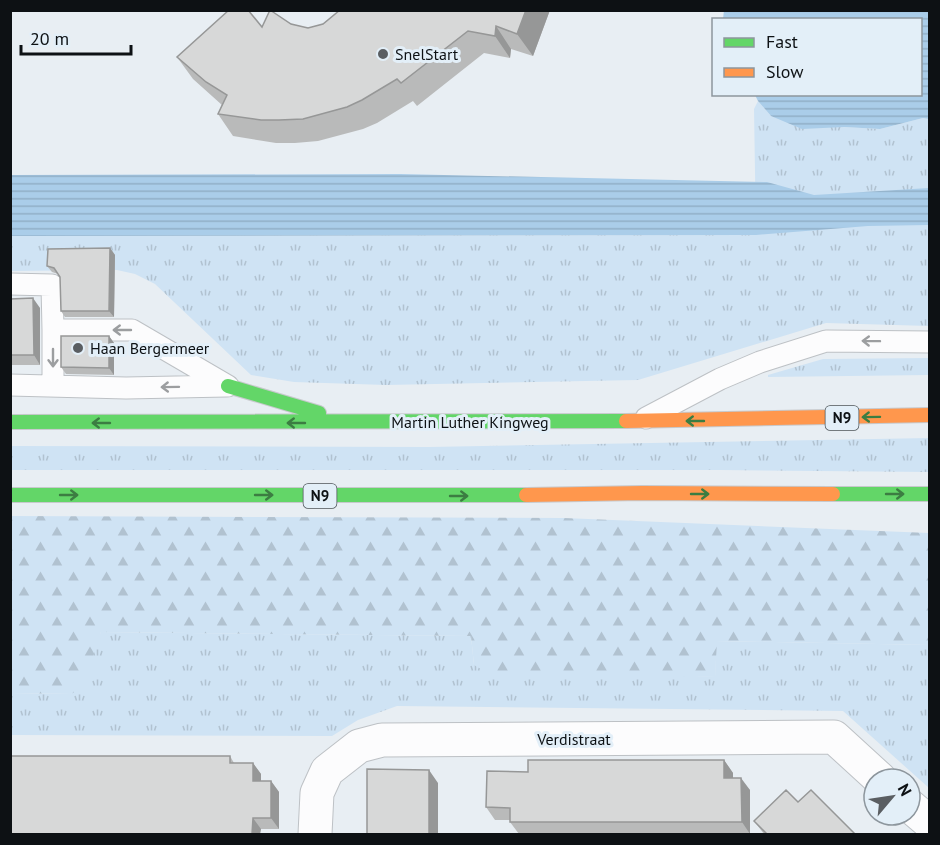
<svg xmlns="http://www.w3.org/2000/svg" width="940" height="845" viewBox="0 0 940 845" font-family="'PT Sans',sans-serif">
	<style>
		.grass { fill: url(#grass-tufts) }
		.forest { fill: url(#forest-firs) }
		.water { fill: url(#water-rules) }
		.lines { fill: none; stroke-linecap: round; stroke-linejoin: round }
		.lane-casing { stroke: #bdc1c5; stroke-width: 23 }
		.street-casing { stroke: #bdc1c5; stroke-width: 35 }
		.fast-casing { stroke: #c7c9cc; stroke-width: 16 }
		.slow-casing { stroke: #c7c9cc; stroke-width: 16 }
		.lane { stroke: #fcfcfd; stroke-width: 21 }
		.street { stroke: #fcfcfd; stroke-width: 33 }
		.fast { stroke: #63d668; stroke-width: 14 }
		.slow { stroke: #ff974d; stroke-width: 14 }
		.wall { fill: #b9baba }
		.shaded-wall { fill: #969797 }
		.building { fill: #d7d8d8; stroke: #969797; stroke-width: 1.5 }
		.oneway { stroke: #9c9ea0 }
		.oneway2 { stroke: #3c7d42 }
		.poi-dot { fill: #5a5e62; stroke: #e3eff8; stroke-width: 2 }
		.labels { text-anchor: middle; stroke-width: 6; stroke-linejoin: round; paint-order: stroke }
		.shield { fill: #e3eff8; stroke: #4d5458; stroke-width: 1.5 }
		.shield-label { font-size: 15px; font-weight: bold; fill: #0d1114 }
		.poi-label { font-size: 16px; fill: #0d1114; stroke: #e3eff8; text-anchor: start }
		.street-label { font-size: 16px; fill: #0d1114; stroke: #e3eff8 }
	</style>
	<defs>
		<pattern id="grass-tufts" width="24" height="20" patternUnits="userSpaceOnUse" patternTransform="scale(1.5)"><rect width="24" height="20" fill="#cfe3f4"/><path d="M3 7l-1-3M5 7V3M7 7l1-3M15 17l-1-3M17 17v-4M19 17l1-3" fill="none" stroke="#b1c2d0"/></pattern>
		<pattern id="forest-firs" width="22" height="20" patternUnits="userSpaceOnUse" patternTransform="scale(1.5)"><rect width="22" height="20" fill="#cfe3f4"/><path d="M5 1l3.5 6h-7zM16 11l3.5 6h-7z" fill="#b1c2d0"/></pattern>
		<pattern id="water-rules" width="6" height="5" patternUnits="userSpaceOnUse" patternTransform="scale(1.5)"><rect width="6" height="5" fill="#aacde9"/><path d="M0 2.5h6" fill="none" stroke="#91afc7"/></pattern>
	</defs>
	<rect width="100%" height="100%" fill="#e8eef3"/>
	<path class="grass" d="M758,101L771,116L844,127L880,129L923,118L929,119V326L826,323L638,380L386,385L294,382L251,375L155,284L135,274L117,270L11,271L10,236L756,235L754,109Z
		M929,358V375L768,377V375L823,359Z
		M930,438L929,472L720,470H10L11,446L429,447Z
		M101,632L471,636L474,665L715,677L716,641L929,645V788L843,711L397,706L358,720L332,736L11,735V693L71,694Z"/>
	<path class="forest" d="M11,516L564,518L929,533V645L717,641L715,677L486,672L474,665L471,636L101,632L83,687L71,694L11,693Z"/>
	<path class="water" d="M724,10L929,11V119L923,118L880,129L844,127L802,129L771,116L758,101L755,95L920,94V20L723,19Z
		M400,174L767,182L814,195L929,188V225L868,226L756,235L11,236V175Z"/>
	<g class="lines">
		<defs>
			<path id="lane" d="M10,284L52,285L53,330H132L228,386
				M10,385L126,388L227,386
				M53,386V330
				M646,418L720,379L760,362L826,341L930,342"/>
			<path id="street" d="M910,806L930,823
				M315,834L317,793L327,771L359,746L382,740L834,737L880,779"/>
			<path id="fast" d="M228,386L319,413
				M10,422L626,421
				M833,494H930
				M10,495H526"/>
			<path id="slow" d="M626,421L930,415
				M526,495L642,493L833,494"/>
		</defs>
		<use href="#lane" class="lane-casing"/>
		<use href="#street" class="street-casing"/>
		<use href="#fast" class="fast-casing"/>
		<use href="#slow" class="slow-casing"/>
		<use href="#lane" class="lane"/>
		<use href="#street" class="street"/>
		<use href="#fast" class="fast"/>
		<use href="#slow" class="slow"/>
	</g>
	<path class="wall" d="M340,10H550L533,56L511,49L510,58L484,53L417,106L413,101L377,123L363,129L318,141L295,143H276L233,136L218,114L222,105L193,79L177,57L262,27L291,24L308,28L323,24Z
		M110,248L115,255L114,317H65L61,311L60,277L58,274L52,272L47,266Z
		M10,299L40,308V365H10Z
		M109,336L114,343V375L66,374L61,367Z
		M230,756L234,763H253L261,774V781H271L279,792V829H261L260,834H10Z
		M724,760L733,773V778L750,790V834H519L510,822V820H495L486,807L528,772Z
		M754,821L855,834H764Z"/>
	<path class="shaded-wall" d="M526,10H550L533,56L517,34Z
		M496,26L511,49L510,58L495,36Z
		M110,248L115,255L114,317L109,311Z
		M33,298L40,308V365L34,355Z
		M109,336L114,343V375L109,368Z
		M724,760L733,773V790L724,778Z
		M253,763L261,774V792L253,781Z
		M429,770L438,783V834H429Z
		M741,778L750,790V834L742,822Z
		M271,781L279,792V829L271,818Z
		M253,818L261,829L260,834H252Z"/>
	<path class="building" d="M229,10H248L262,27L270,10L291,24L308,28L323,24L340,10H526L517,34L496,26L495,36L468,31L401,83L397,79L362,100L347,107L303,119L279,120H261L218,114L227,95L206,82L177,57Z
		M110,248L109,311H61L60,277L54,268L47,266L48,249Z
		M33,298L34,355H10V299Z
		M61,336H109V368L61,367Z
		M10,756H230V763H253V781H271V818H253L252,834H10Z
		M528,760H724V778H741L742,822H510V808L486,807L487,771L528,772Z
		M367,769L429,770V834H367Z
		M786,790L798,802L811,790L855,834H767L754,821Z"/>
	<defs><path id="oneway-shaft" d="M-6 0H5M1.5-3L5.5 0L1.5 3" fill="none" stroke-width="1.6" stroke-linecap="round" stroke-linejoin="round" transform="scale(1.5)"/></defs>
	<g class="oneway">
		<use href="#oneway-shaft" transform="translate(122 330) rotate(-180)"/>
		<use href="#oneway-shaft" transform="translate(871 341) rotate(-179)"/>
		<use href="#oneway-shaft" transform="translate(53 358) rotate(90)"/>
		<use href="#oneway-shaft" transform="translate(170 387) rotate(179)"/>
	</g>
	<g class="oneway2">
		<use href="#oneway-shaft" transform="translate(871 417) rotate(179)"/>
		<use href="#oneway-shaft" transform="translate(695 421) rotate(180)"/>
		<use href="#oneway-shaft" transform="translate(101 423) rotate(-180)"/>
		<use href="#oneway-shaft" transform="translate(296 423) rotate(-180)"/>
		<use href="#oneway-shaft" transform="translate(700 494)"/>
		<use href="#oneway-shaft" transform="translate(895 494)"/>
		<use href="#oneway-shaft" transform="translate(69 495)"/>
		<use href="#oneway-shaft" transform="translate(264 495)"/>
		<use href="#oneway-shaft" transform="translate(459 496)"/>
	</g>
	<g class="poi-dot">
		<circle cx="383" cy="54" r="6"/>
		<circle cx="78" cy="348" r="6"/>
	</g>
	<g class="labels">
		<g class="shield">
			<rect x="825.5" y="406" width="33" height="24" rx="4.5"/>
			<rect x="303.5" y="484" width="33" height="24" rx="4.5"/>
		</g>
		<g class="shield-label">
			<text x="842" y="423">N9</text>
			<text x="320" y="501">N9</text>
		</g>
		<g class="poi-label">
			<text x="395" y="60">SnelStart</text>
			<text x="90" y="354">Haan Bergermeer</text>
		</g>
		<g class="street-label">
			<text x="470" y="428">Martin Luther Kingweg</text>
			<text x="574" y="745">Verdistraat</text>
		</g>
	</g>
	<rect width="940" height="845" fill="none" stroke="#0d1114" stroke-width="24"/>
	<rect x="712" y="18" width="210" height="78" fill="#e3eff8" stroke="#8d969d" stroke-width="1.5"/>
	<rect x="724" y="38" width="30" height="9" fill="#63d668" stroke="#8d969d" stroke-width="1.5"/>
	<text x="766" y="48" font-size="18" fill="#0d1114">Fast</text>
	<rect x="724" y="68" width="30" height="9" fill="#ff974d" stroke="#8d969d" stroke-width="1.5"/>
	<text x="766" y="78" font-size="18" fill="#0d1114">Slow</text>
	<g transform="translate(892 797) rotate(61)"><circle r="28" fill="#e3eff8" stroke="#8d969d" stroke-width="1.5"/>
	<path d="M0-4.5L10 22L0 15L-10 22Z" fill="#5a5e62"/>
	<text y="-9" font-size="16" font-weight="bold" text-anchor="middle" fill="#0d1114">N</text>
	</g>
	<path d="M21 45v9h110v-9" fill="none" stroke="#0d1114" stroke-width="3"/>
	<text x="30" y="45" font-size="18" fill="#0d1114" stroke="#e3eff8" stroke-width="4.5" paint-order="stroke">20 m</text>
</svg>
